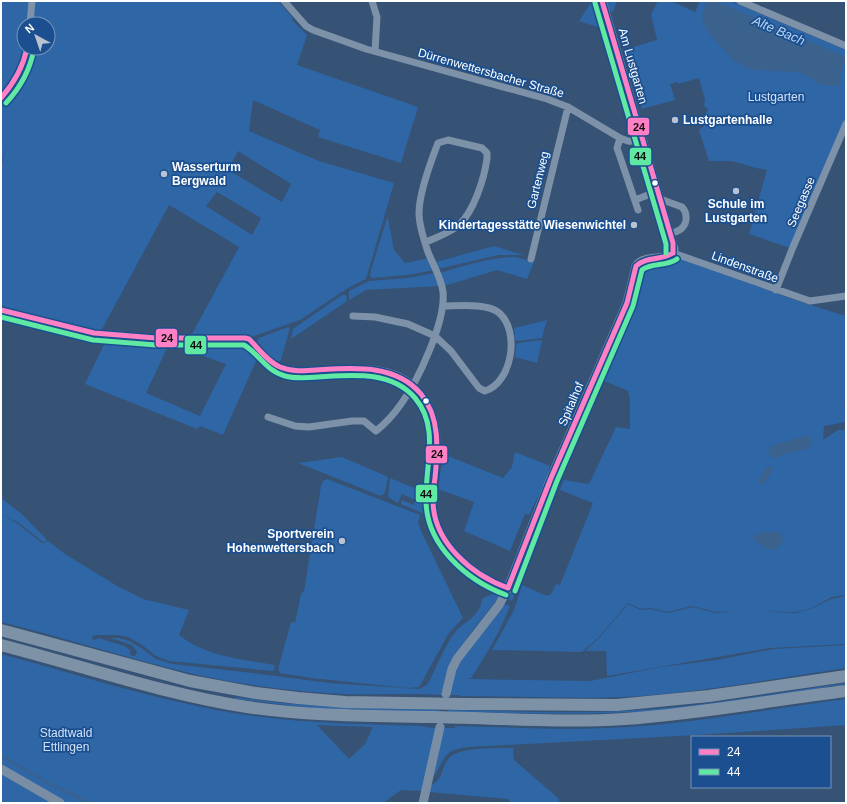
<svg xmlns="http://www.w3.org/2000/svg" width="847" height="804" viewBox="0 0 847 804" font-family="Arial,sans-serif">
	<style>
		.green { fill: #2f66a5; fill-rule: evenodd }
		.water { fill: #3b618d }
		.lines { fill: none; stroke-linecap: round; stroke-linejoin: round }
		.stream { stroke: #3b618d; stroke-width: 2 }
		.street { stroke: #7d92a8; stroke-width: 7 }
		.secondary { stroke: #798da4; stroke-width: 9 }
		.highway { stroke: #7e92a7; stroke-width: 12 }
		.bus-1-casing { stroke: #1b4f8f; stroke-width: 8 }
		.bus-2-casing { stroke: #1b4f8f; stroke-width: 8 }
		.bus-1 { stroke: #ff80c5; stroke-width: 5 }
		.bus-2 { stroke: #60e9a3; stroke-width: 5 }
		.poi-dot { fill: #b9c2ce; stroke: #1b4f8f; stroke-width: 1.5 }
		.bus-dot { fill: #fff; stroke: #1b4f8f; stroke-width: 1.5 }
		.labels { text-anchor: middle; stroke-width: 3.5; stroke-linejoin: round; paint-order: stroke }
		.street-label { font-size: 12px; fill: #fff; stroke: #1b4f8f }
		.park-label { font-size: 12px; fill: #cfe3fa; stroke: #1b4f8f }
		.poi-label { font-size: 12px; font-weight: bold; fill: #fff; stroke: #1b4f8f; text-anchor: start }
		.water-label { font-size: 13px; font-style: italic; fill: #b5d3f5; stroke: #1b4f8f }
		.line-badge { stroke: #1b4f8f; stroke-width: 1.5 }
		.pale-badge-label { font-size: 11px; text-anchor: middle; font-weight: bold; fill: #111 }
	</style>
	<rect width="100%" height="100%" fill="#365274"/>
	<path class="green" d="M1,1H278L293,18L292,20L307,35L297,65L418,107L401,163L318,137L320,130L253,100L249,131L319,161L394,183L366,279L348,288L300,320L251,337L191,336L239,247L169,205L101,331L1,307V169L8,140L1,166ZM24,24H48V48H24ZM238,151L291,184L282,202L228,170ZM217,192L261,218L252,235L206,206Z
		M592,1H597L604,29L579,21Z
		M606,1H617L613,12L609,11Z
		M658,1H671L695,12L700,1H730L846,50V118L790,248L749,234L767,170L756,168L732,161H709L699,130L711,120L710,116L705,114L708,109L704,106L705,100L699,78L678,84L677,82L670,84L675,100L642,109L622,50L657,40L651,14Z
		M387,218H388L394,250L405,263L430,258L435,270L408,275L372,278L370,276L371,270Z
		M494,246L524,255H498L438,269L436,262Z
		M515,257L534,262L527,279L497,270L444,286L440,273C466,265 488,258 515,257Z
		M681,259L801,302L846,316V394L844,407H846V422L824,426L823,440L838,430H846V595L832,597L812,608L796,612L756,611L796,613L813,608L831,599L846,596V644L770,648L607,676L606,651H585L600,637L628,604L641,610L651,609L667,613L693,607L716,613L734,611L716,612L692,606L667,612L651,608L641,609L628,603L599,637L582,652L492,650L514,610L522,585L547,596L551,594L556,584L560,585L593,503L560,490L564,480L589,484L616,427L630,429V399L628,391L600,379L616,344L614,342L638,270L648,262Z
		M435,273L440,286L366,290L349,300V291L369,281L407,278Z
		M342,295H346L347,301L291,339L293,329Z
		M547,320L542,338L517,341L515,340L514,328Z
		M288,327L290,328L281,360L278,362L272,358L257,341L259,338Z
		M107,338L242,341L248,343L260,352L223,435L200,426L197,429L85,384ZM169,344L226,364L200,416L146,393Z
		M541,340L542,341L537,363L515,357L516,345L519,343Z
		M515,452L550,466L546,480L529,515L525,514L510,551L464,531L474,502L438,489L443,454L503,478L512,467Z
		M342,457L388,477L385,493L381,496L298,463Z
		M390,478L427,493V512L422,513L401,504L402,500L414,505L415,500L402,494L398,503L388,497Z
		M327,479L420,515L418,523L423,535L463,618L449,633L419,687L407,688L311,678L280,673L278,669L291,622L295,623L301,594L304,591L321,486L323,481Z
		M1,498L23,515L47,540L43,542L19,523L1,514Z
		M1,514L18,524L42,543L48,541L65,554L119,587L143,599L189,610L179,635C207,657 241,659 275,665L273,671L169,661L156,656L142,645L128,637L117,635H94L92,638L94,640L99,638L124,646L130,650V655L135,656L137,652L132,645L111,638H119L129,641L140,647L156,659L173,664L252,673L330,683L419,689L427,685C436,669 442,651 453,635C459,625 473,620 479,609C481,606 481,601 483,598L498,592L499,597L467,638L443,695C411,693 378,695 346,694C317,693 288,690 259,686C171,674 87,643 1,622Z
		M513,585L516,586V589L512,601L507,598Z
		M504,604L510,606C500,632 486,655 471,678L467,679L590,681L661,667L717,660L773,649L846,645V668C778,678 710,691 642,696C581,700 521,696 460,696V695H450L452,679L462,659Z
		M1,654C72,673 143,696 216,710C285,723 354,724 424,726L425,727L436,728L424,791L401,790L383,803H1ZM317,725L373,727L365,744L349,759Z
		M846,683V684C786,693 726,705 666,710C593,716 521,713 448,712V710C517,711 585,715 654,709C718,704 782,692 846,683Z
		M235,697C303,708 370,708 439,710V712L312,708L236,699Z
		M846,699V725L697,735L488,746C475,747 454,745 445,757C441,763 438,769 435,775H434L439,742L444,728H455V726C512,727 569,731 626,727C700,723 773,708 846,699Z
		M513,748L514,760L558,798L560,803H511L508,799L429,792C432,782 437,783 441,775C443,769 445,763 449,758C458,747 498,748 513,748Z"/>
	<path class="water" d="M706,1H716L846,57C846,63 842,67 841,73C840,78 841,81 837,86L820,85L810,77L797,72L752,70L733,60L707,31L702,18Z
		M808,435L810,437L812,444L805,450L783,454C779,459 773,459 769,455V448L774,445Z
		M768,466L773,467C772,471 767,479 765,483L760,485L758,482L761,476Z
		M761,532H777L782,535L783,541L775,550C767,550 760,544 754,539V536Z"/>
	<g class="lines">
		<path class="stream" d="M1,755L46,782L89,803"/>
		<path class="street" d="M284,1L306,26L313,30L366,49L547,99L568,107L620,138L628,141L644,142
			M372,1L377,17L375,51
			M740,1L846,46
			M30,24L32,1
			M1,98C15,83 24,69 27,48
			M620,138L617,148L638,210
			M660,199L682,207C687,212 688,222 682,228C680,231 674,232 670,234
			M635,200L658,191
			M673,253L810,301L846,296
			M531,259L568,107
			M776,290L793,247L846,124
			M1,310L94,333L156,338H245L249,339C255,345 272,363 278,366C290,372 304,371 317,370C353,369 396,361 421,394C441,419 438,448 435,478C434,487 432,496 433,505C435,526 446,544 460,558C474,571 490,582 508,588
			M353,316L375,317L408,324L435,336L451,351L479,388L485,391C512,383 521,330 498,312C486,303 458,306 443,306
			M268,417L295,426L309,427L352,421H364L376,431C386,423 394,414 401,404C418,381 446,321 443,292C441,277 433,265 428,252C424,240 419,226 419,213C419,194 431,161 438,143L448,140L482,148L487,153V159C484,179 474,211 459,225C450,233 437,237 426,242"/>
		<path class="secondary" d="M446,694L452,669L457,659L499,605L508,588L551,478L627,303L636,266C647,252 670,264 674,249L602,1
			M1,769L60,803
			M423,803L440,727"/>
		<path class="highway" d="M1,630L190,681L256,693L298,698L345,702L464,704L617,705L709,696L846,676
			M1,645C83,666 163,694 247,707C308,716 369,716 431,717C495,718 560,723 624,719C699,714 772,700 846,691"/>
		<defs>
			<path id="bus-1" d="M602,1L673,243V253
				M1,98C14,83 23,68 27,48
				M1,310L94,333L156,338H245L249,339C258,348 268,362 280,367C292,372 304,371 316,370C352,368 395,363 421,394C440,417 438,449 435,478C434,486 432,494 433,502C434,543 472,575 508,588
				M508,588L551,478L627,303L636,266C647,256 661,261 673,253"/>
			<path id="bus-2" d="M595,3L666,244V253
				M6,103C21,87 30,70 34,49
				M1,317L93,340L156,345H244C259,354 266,371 285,376C296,379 307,378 318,377C351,375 391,370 415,398C440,427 425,466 426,500C426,545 466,580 506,595
				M515,591L557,481L633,306L642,270C652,262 666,267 677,259"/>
		</defs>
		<use href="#bus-1" class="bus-1-casing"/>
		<use href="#bus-2" class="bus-2-casing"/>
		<use href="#bus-1" class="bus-1"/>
		<use href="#bus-2" class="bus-2"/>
	</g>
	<g class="poi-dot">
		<circle cx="675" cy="120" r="4"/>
		<circle cx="164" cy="174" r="4"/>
		<circle cx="736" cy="191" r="4"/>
		<circle cx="634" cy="225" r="4"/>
		<circle cx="342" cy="541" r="4"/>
	</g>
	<g class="bus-dot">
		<circle cx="655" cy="183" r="3.5"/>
		<circle cx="426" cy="401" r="3.5"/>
	</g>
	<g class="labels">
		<g class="street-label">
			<text transform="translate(633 66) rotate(74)" y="4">Am Lustgarten</text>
			<text transform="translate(491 73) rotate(16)" y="4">Dürrenwettersbacher Straße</text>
			<text transform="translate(538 180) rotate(-76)" y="4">Gartenweg</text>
			<text transform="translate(801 202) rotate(-67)" y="4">Seegasse</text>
			<text transform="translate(745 267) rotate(20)" y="4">Lindenstraße</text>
			<text transform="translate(571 404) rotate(-67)" y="4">Spitalhof</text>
		</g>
		<g class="park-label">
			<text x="776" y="101">Lustgarten</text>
			<text x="66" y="737">Stadtwald<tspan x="66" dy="14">Ettlingen</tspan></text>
		</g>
		<g class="poi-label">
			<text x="683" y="124">Lustgartenhalle</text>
			<text x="172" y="171">Wasserturm<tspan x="172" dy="14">Bergwald</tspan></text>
			<text x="736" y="208" text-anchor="middle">Schule im<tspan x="736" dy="14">Lustgarten</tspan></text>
			<text x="626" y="229" text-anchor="end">Kindertagesstätte Wiesenwichtel</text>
			<text x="334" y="538" text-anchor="end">Sportverein<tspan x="334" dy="14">Hohenwettersbach</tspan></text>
		</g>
		<g class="water-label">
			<text transform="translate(779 30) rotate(23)" y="5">Alte Bach</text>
		</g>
	</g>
	<g class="line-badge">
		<rect x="627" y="117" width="23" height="19" rx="4" fill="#ff80c5"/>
		<rect x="629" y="147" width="23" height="19" rx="4" fill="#60e9a3"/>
		<rect x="155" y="328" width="23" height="20" rx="4" fill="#ff80c5"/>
		<rect x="184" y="335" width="23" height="20" rx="4" fill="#60e9a3"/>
		<rect x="425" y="445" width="23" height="19" rx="4" fill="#ff80c5"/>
		<rect x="415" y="484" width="23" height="19" rx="4" fill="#60e9a3"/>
	</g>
	<g class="pale-badge-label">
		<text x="639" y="131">24</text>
		<text x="640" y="160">44</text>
		<text x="167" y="342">24</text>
		<text x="196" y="349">44</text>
		<text x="437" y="458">24</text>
		<text x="426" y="498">44</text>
	</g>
	<rect width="847" height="804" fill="none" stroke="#ffffff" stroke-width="4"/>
	<rect x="691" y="736" width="140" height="52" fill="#1b4f8f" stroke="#7695bc"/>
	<rect x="699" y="749" width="20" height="6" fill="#ff80c5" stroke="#7695bc"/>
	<text x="727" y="756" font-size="12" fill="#ffffff">24</text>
	<rect x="699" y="769" width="20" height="6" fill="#60e9a3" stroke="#7695bc"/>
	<text x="727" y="776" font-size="12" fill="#ffffff">44</text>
	<g transform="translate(36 36) rotate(320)"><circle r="19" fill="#1b4f8f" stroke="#7695bc"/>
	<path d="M0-3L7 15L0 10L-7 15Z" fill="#b9c2ce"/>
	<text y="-6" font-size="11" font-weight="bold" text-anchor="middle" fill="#ffffff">N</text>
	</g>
</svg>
